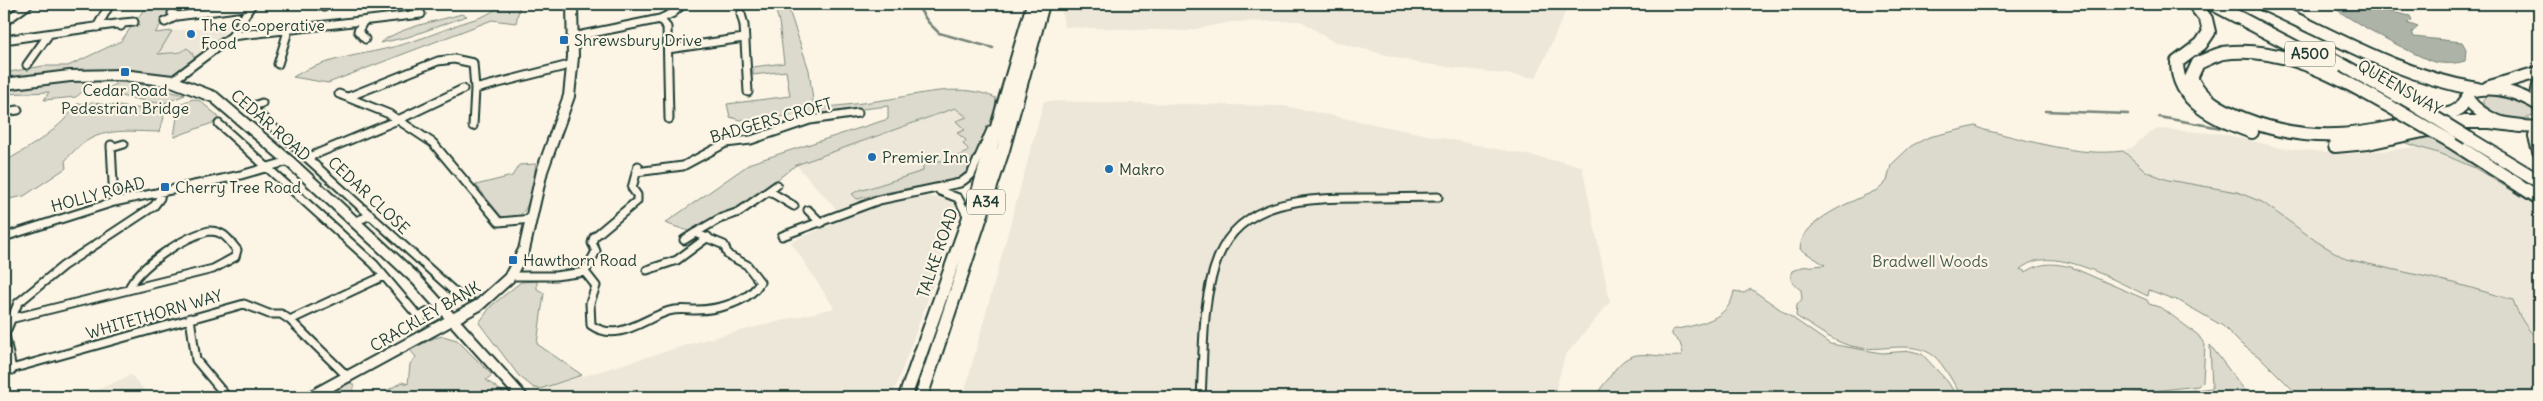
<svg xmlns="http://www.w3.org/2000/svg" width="2543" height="401" viewBox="0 0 2543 401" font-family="Delius,sans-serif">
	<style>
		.built { fill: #ece7d8 }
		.green { fill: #dcdacc; stroke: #7e8c80 }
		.water { fill: #aeb3a7; stroke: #758479 }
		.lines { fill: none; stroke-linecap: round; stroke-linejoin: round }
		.stream { stroke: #758479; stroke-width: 2.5 }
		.street-casing { stroke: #1f3d34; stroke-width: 11 }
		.secondary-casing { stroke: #1f3d34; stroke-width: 14 }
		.primary-casing { stroke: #1f3d34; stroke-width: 15 }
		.highway-casing { stroke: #1f3d34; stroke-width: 16 }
		.street { stroke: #fcf5e5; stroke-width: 7 }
		.secondary { stroke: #fcf5e5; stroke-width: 10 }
		.primary { stroke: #fcf5e5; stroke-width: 11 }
		.highway { stroke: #fcf5e5; stroke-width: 12 }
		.highway-bridge-casing { stroke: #1f3d34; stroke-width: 16; stroke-linecap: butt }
		.highway-bridge { stroke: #fcf5e5; stroke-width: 12 }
		.poi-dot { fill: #1f6fb2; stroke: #fcf5e5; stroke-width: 2 }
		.labels { text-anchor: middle; stroke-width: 4.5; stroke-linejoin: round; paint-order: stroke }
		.shield { fill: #fcf5e5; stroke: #617469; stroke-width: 1 }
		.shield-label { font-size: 15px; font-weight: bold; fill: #1f3d34 }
		.poi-label { font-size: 16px; fill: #1f3d34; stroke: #fcf5e5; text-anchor: start }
		.street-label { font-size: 16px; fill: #1f3d34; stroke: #fcf5e5 }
		.park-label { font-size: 16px; fill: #455c52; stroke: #fcf5e5 }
	</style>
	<rect width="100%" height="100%" fill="#fcf5e5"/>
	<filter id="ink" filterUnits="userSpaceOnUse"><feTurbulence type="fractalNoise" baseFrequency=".02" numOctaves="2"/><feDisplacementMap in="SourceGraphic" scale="10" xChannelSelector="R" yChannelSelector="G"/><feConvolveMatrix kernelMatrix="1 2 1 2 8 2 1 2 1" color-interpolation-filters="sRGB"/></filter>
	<g filter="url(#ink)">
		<path class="built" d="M1061,4H1569L1536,78L1418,63L1332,41L1301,21L1231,22L1186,31L1064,27Z
			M228,25L221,41L196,59L189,49L157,54L172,31Z
			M1044,101L1284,106L1582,166L1610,302L1565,356L1555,392L1551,397H963Z
			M956,108L967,117L965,130L957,133L966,141L967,152L946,161H930L923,171L855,192L852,194L857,199H867L838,211L796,165Z
			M2159,129L2224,134L2281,148L2349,154L2439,145L2539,207V341L2527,329L2513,300L2357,263L2332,252L2262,202L2168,180L2147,172L2123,151L2133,147L2148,133Z
			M927,196L950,200L957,208L937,274L892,397H549L540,389L707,339L834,308L791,242L879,204L910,197Z
			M131,375L151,397H81Z"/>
		<path class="green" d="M148,4H175L155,33L172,31L158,54L181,52L187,48L191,51L196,61L179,72L168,76L4,81V73L43,66H68L121,41Z
			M499,4H520L516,23L492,20L328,83L293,77C320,60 354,56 385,49C411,43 437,33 462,23C474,19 492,16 499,4Z
			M774,4H787L809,70L814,108C840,106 865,103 890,99C926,93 962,83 996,98L994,117L968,169L961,177L943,184L909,188L857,199L852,194L861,189L863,190L923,171V164L930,161H946L967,152L968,149L963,144L966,140L957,133L965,130L956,121L967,117L955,108L796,165L746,204L688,231L665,223L751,163L888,119V106L846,111L814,118V114L740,120L730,117L727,104L790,96L786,71L753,75V67L784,63L779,22Z
			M462,14L467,16L408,37L380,43C400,27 437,21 462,14Z
			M99,78L76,97L44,100L49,92L4,94V86Z
			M119,82L138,84L185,95L162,104L110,94L107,89Z
			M2492,95C2504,96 2532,100 2534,115C2520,125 2490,115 2482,101L2486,96Z
			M193,99L200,101L218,116V121L174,137L179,104Z
			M92,103L161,111L164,118L159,132C118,131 93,126 65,161L66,168L24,196L4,200V162C30,147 60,130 77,104Z
			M1976,126L1984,130C2029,140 2077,157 2123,151L2147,172L2168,180L2237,192L2262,202L2316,241L2346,259L2454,283L2513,300C2519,317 2526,328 2539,341V397H2300L2262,359L2241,344L2223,326L2181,302L2149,290L2148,296C2119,283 2074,256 2041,260C2034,260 2026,265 2020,269L2026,272C2041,262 2054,263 2071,267L2147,300L2149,304L2162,308L2198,335L2205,345L2203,381L2198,386L2126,394L2117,397H1962C1955,386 1943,363 1934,356C1913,340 1884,351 1861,348C1836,345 1817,329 1796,316L1797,305L1802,299L1801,290C1794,285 1788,281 1792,271L1802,267L1825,265L1800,249C1801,219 1855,201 1879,189L1887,181L1891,165L1911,146L1929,137Z
			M2423,133L2442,144L2445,143L2539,202V207L2475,168L2447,156L2394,139Z
			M536,164C533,182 530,231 501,216L476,185L512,176L519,165Z
			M537,281V289L544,293L537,344L582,375L540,389L534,388L519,376L479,323L491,306L521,282Z
			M1751,289L1830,344L1882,353L1911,351L1922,354L1948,382L1957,397H1598C1598,389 1604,385 1609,378C1632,342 1646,359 1680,356L1683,352L1680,343L1672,335V330C1697,325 1730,320 1734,291L1744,293Z
			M443,336L457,340L492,375L486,380L510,397H482L476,393L469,397H363H376L402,382L408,384L410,364L416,357L410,350L434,338Z
			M2210,345L2250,397H2137L2212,388Z
			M348,381L355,386L348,397H317Z"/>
		<path class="water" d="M2360,5L2410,16L2412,20L2407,23L2418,27L2412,32L2414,37L2462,42L2466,49L2465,61C2455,64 2444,64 2434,62C2420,58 2341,16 2334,7Z"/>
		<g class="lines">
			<path class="stream" d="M916,4L928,22L939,33L993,48
				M2045,111L2128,114
				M2159,117L2227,129"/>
			<defs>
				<path id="street" d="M324,7L326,4
					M741,14L744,25L748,92
					M177,16L251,6
					M660,19L667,27L669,119
					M4,22L29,4
					M165,22L177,16L172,13
					M363,22L358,31L365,39
					M121,26L123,23L134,22
					M97,27L110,4
					M232,36L421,14
					M572,37L660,19L673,13L683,4
					M4,40L123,23
					M668,49L744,38
					M278,64L288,31
					M27,65L49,34
					M172,81L232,36L252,4
					M475,89L573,64
					M339,94L389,114L433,143L499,222L532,219
					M348,97L438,61L454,59L473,63L475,89L473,126
					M262,103L251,107L458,295L470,297
					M4,112L18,110
					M219,124L374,264L422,321
					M111,145L114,202
					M111,148L124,144
					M309,157L400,119L463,89
					M636,172L683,166L726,143L751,140L810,120L858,113
					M769,191L794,206
					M940,191L958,198L968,217
					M808,210L821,223
					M354,222L371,215
					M209,231C224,231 228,239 237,250L235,257L213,269L128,290C139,266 183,237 209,231Z
					M782,236L879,200L960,183L971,175L991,130
					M4,237L114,202L241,175L289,161
					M684,240L695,233
					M647,270L677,260L708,237
					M585,272L596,251L592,243L594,237L637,201V195L632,188L638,166
					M513,276H555L585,272L596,286L590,303L591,325C618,344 644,318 669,311C679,308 687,310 696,310C717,310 750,302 760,282L747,265L728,255L724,245L695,233L719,219L739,212L777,185
					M419,317L428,312
					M190,318L196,360L227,397
					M10,319L128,290
					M290,320L384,276
					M12,370L5,334L18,303L63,266L154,206L160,198L161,191
					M4,371L244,304L269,314H281L290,320L348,377
					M1201,397C1204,352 1201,300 1218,258C1242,196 1314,198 1370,198C1392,198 1415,197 1438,197"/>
				<path id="secondary" d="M4,84L70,76L123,75L172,81L214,97L289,161L416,279L522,397
					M310,397L479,305L509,278L524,250L542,171L569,96L573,57L572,4"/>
				<path id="primary" d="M2539,83L2537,93L2539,99
					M2488,87L2539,72
					M2539,105C2518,93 2496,85 2471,91L2467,98C2483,121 2512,128 2539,127"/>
				<path id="highway" d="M2194,4L2206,19L2209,32L2201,44L2177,62C2177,103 2218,120 2252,132
					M2213,4L2335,68
					M2263,4C2334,36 2399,76 2477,89
					M2330,58L2416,106
					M2396,110C2344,81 2285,44 2223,53C2215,55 2206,60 2198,63L2191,78C2202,100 2222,110 2244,119C2320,149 2376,132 2452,113L2459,109L2467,98
					M2538,127L2535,137L2539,151
					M2468,138L2539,181
					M2450,141L2539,198
					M2335,146L2368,143L2464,122H2490L2522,126
					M905,397L978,192L1033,4
					M921,397L1003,150L1043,4"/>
			</defs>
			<use href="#street" class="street-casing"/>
			<use href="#secondary" class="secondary-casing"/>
			<use href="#primary" class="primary-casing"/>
			<use href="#highway" class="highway-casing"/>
			<use href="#street" class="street"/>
			<use href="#secondary" class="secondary"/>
			<use href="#primary" class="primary"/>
			<use href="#highway" class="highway"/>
			<defs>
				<path id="highway-bridge" d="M2416,106L2468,138
					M2396,110L2450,141"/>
			</defs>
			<use href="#highway-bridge" class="highway-bridge-casing"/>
			<use href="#highway-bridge" class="highway-bridge"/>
		</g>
	</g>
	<g class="poi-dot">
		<circle cx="191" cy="34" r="5"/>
		<rect x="559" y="35" width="10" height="10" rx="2.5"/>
		<rect x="120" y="67" width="10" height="10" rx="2.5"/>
		<circle cx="872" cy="157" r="5"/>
		<circle cx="1109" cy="169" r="5"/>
		<rect x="160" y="182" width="10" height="10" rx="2.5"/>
		<rect x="508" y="255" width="10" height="10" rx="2.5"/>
	</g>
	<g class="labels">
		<g class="shield">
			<rect x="2285" y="41.5" width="50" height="25" rx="4"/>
			<rect x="967" y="189.5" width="38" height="25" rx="4"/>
		</g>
		<g class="shield-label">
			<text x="2310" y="59">A500</text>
			<text x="986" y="207">A34</text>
		</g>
		<g class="poi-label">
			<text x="201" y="31">The Co-operative<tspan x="201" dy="18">Food</tspan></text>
			<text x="574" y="46">Shrewsbury Drive</text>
			<text x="125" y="96" text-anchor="middle">Cedar Road<tspan x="125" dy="18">Pedestrian Bridge</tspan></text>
			<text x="882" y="163">Premier Inn</text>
			<text x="1119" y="175">Makro</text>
			<text x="175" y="193">Cherry Tree Road</text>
			<text x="523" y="266">Hawthorn Road</text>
		</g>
		<g class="street-label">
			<text transform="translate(2400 87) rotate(30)" y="6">QUEENSWAY</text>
			<text transform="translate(771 120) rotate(-16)" y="6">BADGERS CROFT</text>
			<text transform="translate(271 125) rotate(41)" y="6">CEDAR ROAD</text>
			<text transform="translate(98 194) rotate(-15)" y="6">HOLLY ROAD</text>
			<text transform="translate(369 195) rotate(43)" y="6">CEDAR CLOSE</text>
			<text transform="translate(937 253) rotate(-71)" y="6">TALKE ROAD</text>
			<text transform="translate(154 314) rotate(-16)" y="6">WHITETHORN WAY</text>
			<text transform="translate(425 316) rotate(-30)" y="6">CRACKLEY BANK</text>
		</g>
		<g class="park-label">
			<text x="1930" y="267">Bradwell Woods</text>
		</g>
	</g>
	<rect width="2543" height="401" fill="none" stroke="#fcf5e5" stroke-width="20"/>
	<rect x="10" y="10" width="2523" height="381" fill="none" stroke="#1f3d34" stroke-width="2" filter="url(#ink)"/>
</svg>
